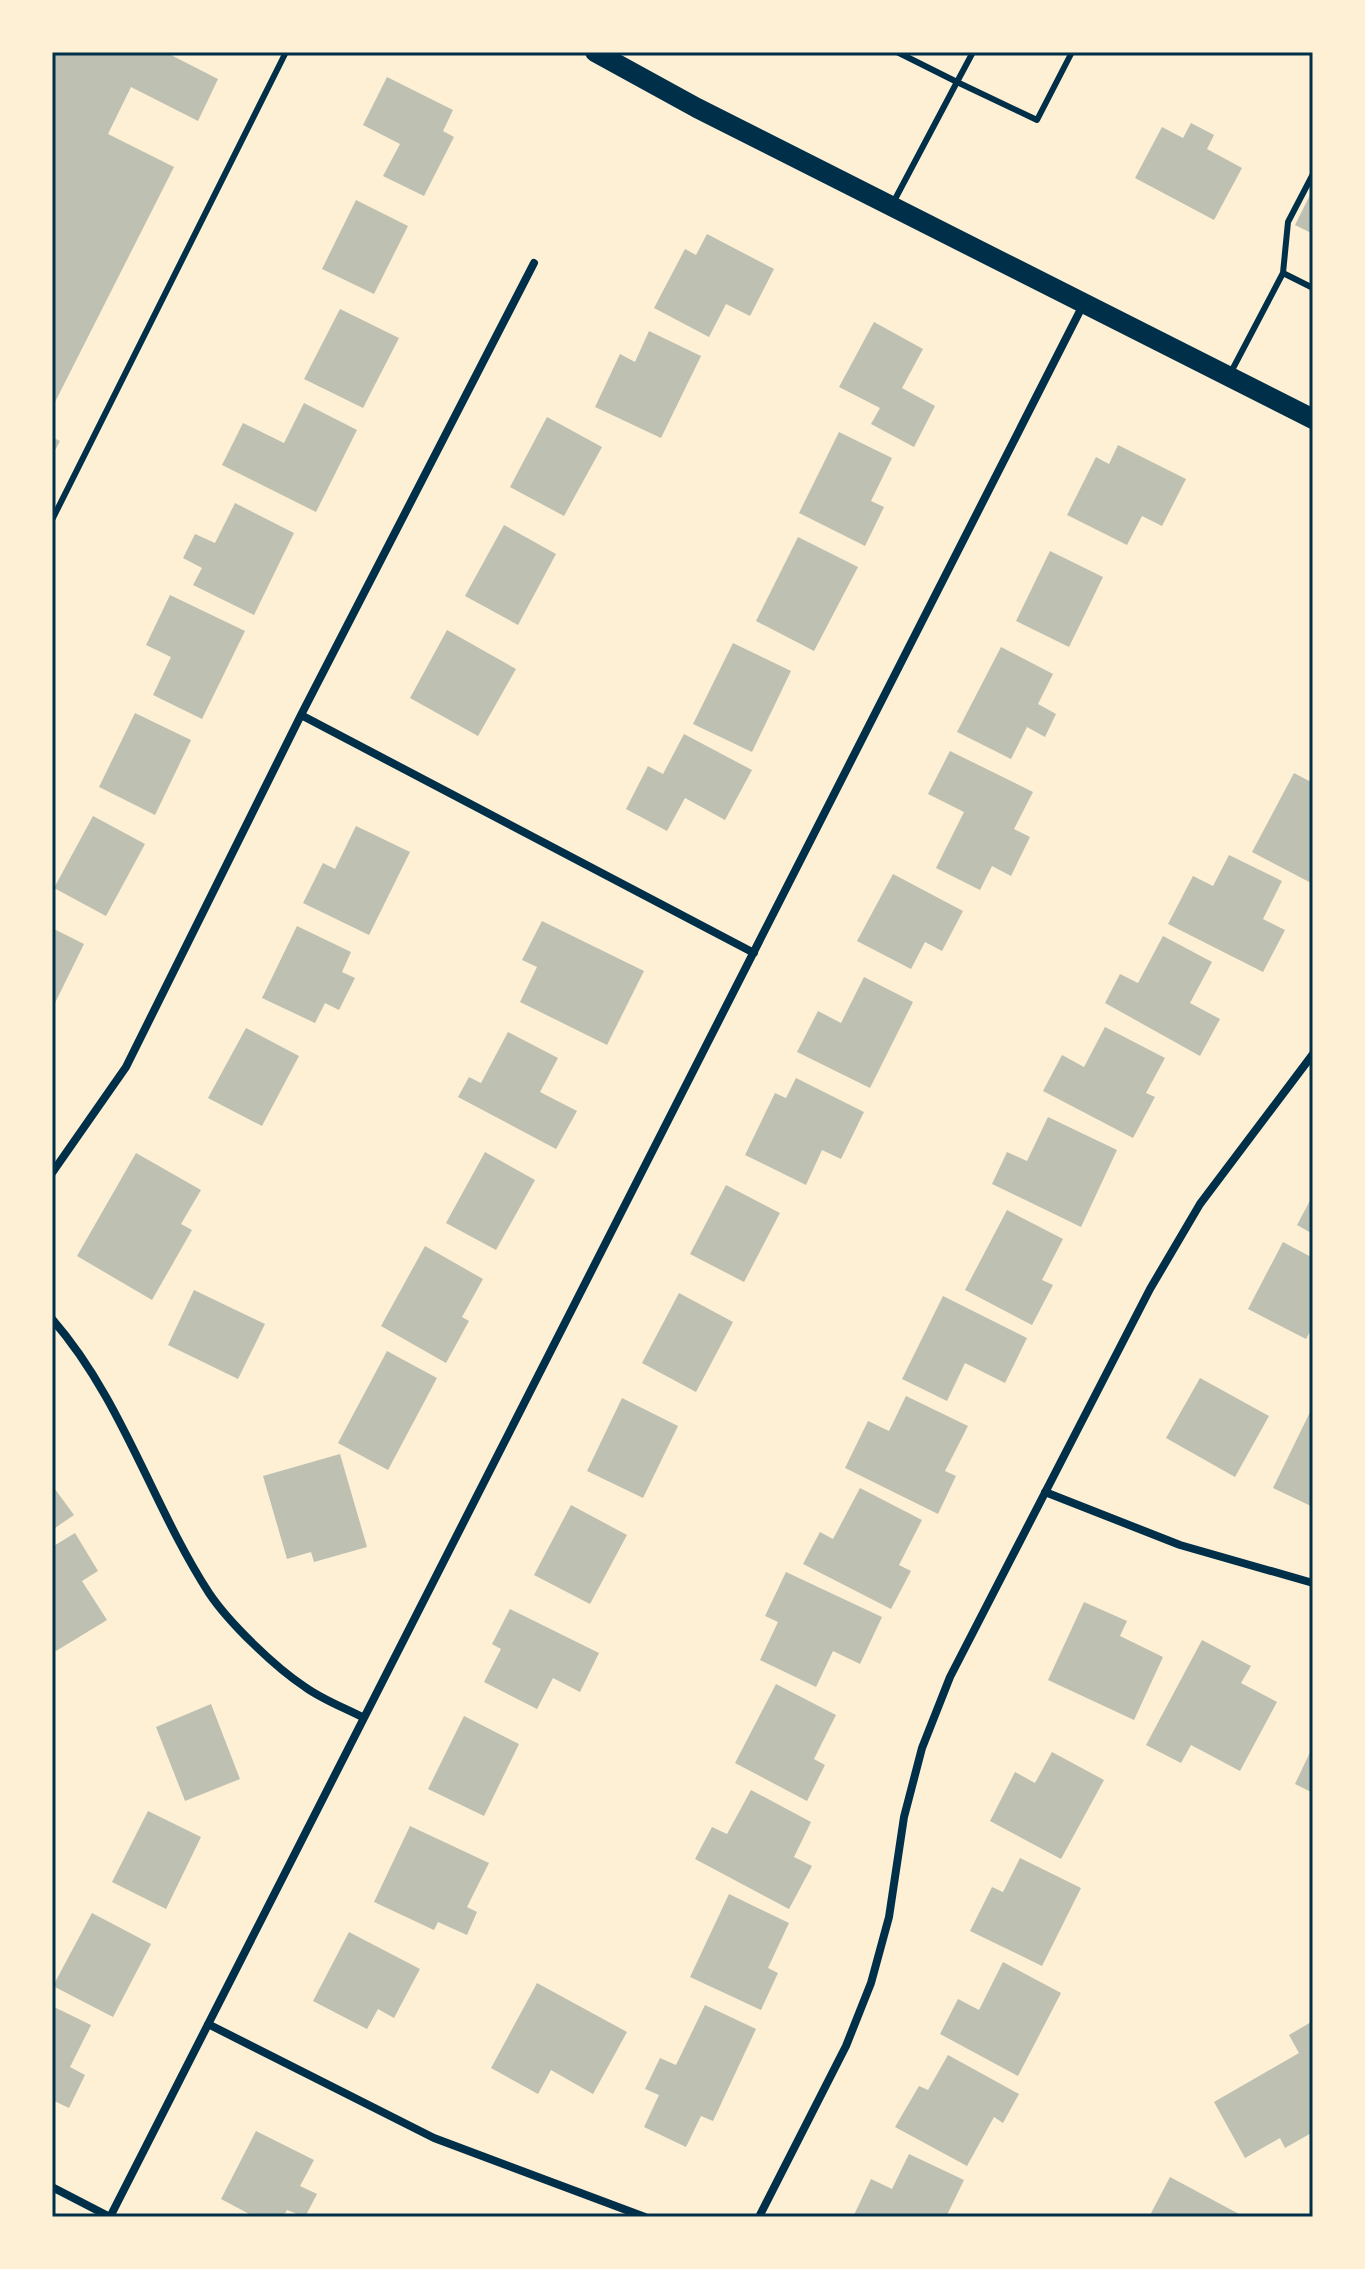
<svg xmlns="http://www.w3.org/2000/svg" width="1365" height="2269" viewBox="0 0 1365 2269" font-family="'DejaVu Sans',sans-serif">
	<style>
		.building { fill: #bec0b2 }
		.lines { fill: none; stroke-linecap: round; stroke-linejoin: round }
		.service { stroke: #003049; stroke-width: 6 }
		.minor { stroke: #003049; stroke-width: 8 }
		.primary { stroke: #003049; stroke-width: 20 }
		.neatline { fill: none; stroke: #003049; stroke-width: 3 }
	</style>
	<rect width="100%" height="100%" fill="#fdf0d5"/>
	<path class="building" d="M52,52H165L218,79L198,121L131,87L108,134L174,167L52,408Z
		M387,77L453,110L443,131L454,137L424,196L383,176L400,144L363,125Z
		M1191,123L1214,135L1207,149L1242,168L1214,220L1135,178L1162,127L1183,138Z
		M1313,189V234L1295,225Z
		M356,200L408,226L374,294L322,269Z
		M707,234L774,269L750,316L726,304L709,337L654,308L685,249L696,255Z
		M340,309L399,338L363,408L304,379Z
		M874,322L923,349L902,388L935,406L914,447L871,424L880,408L839,387Z
		M649,331L701,356L661,438L595,407L620,354L635,362Z
		M304,403L357,430L316,512L222,465L243,423L284,443Z
		M547,417L602,447L564,516L510,487Z
		M839,432L892,458L871,501L884,507L865,546L799,513Z
		M52,437L60,441L52,456Z
		M1118,445L1186,479L1162,526L1142,516L1127,545L1067,515L1096,457L1109,464Z
		M235,503L294,533L254,615L193,585L202,568L183,558L195,534L215,543Z
		M504,525L556,554L518,625L465,596Z
		M798,537L858,567L814,651L756,621Z
		M1050,551L1103,577L1069,647L1016,621Z
		M170,595L245,631L202,719L153,695L171,657L146,645Z
		M447,630L516,669L478,736L410,698Z
		M733,643L791,671L752,752L693,724Z
		M1001,647L1053,674L1038,704L1056,714L1045,737L1027,727L1011,759L957,732Z
		M135,713L191,740L155,815L99,787Z
		M684,734L752,770L725,820L685,798L667,831L626,809L648,766L663,774Z
		M950,751L1033,792L1014,829L1030,837L1011,876L992,866L980,890L936,868L964,812L928,794Z
		M1294,773L1313,783V884L1252,852Z
		M93,816L145,844L106,916L54,888Z
		M356,826L410,852L369,935L303,903L323,863L335,869Z
		M1229,855L1282,881L1263,919L1285,930L1263,972L1168,924L1193,876L1213,886Z
		M893,874L963,911L942,951L925,942L911,969L857,941Z
		M542,921L644,971L607,1045L520,1002L537,967L522,960Z
		M297,926L351,952L342,972L355,978L339,1010L325,1003L315,1023L262,998Z
		M52,928L84,944L52,1009Z
		M1163,936L1212,962L1190,1003L1220,1019L1200,1056L1105,1003L1120,974L1138,983Z
		M864,977L913,1002L870,1088L797,1052L818,1011L841,1023Z
		M1105,1027L1165,1058L1146,1093L1155,1097L1133,1138L1043,1091L1062,1055L1084,1067Z
		M246,1028L299,1056L262,1126L208,1098Z
		M508,1032L558,1058L540,1092L577,1111L556,1149L458,1097L469,1077L481,1083Z
		M796,1078L864,1112L841,1159L822,1150L806,1185L745,1155L775,1093L786,1098Z
		M1048,1117L1117,1150L1081,1227L992,1184L1007,1152L1027,1161Z
		M485,1152L535,1180L496,1250L446,1223Z
		M136,1153L201,1190L181,1224L192,1230L152,1300L77,1256Z
		M726,1185L780,1213L744,1282L690,1254Z
		M1313,1195V1234L1297,1225Z
		M1007,1210L1063,1239L1042,1280L1053,1285L1032,1325L965,1290Z
		M1283,1242L1313,1258V1326L1306,1339L1248,1309Z
		M425,1246L483,1279L462,1317L469,1321L446,1363L381,1326Z
		M194,1290L265,1324L238,1379L168,1345Z
		M679,1293L733,1322L696,1392L642,1363Z
		M943,1296L1027,1338L1005,1383L965,1363L947,1401L902,1379Z
		M387,1351L437,1378L388,1470L338,1443Z
		M1200,1378L1269,1416L1235,1477L1166,1438Z
		M906,1396L968,1426L945,1471L956,1476L938,1514L845,1468L868,1421L889,1431Z
		M622,1398L678,1426L643,1498L587,1471Z
		M1313,1406V1507L1273,1488Z
		M340,1454L367,1547L314,1562L311,1552L287,1559L263,1476Z
		M52,1485L74,1515L52,1530Z
		M860,1488L922,1520L899,1565L911,1571L891,1609L803,1564L820,1532L833,1539Z
		M571,1505L627,1535L590,1604L534,1575Z
		M75,1533L98,1571L82,1581L107,1620L56,1651L52,1644V1547Z
		M786,1572L882,1617L860,1664L833,1651L816,1687L760,1660L778,1622L765,1616Z
		M1084,1602L1127,1621L1120,1636L1163,1657L1134,1720L1048,1680Z
		M510,1609L599,1653L580,1692L553,1678L537,1709L484,1682L501,1649L492,1644Z
		M1202,1640L1251,1666L1241,1683L1277,1702L1240,1771L1191,1745L1181,1763L1146,1745Z
		M776,1684L836,1715L814,1759L825,1765L807,1801L735,1763Z
		M211,1704L240,1779L185,1801L156,1727Z
		M464,1716L519,1744L484,1816L428,1789Z
		M1313,1746V1793L1295,1784Z
		M1052,1752L1104,1780L1061,1859L990,1821L1015,1772L1035,1783Z
		M751,1790L811,1822L794,1857L812,1866L789,1909L695,1859L712,1827L727,1834Z
		M148,1811L201,1837L166,1909L112,1882Z
		M410,1826L489,1863L467,1907L477,1912L467,1935L438,1922L434,1930L374,1902Z
		M1020,1858L1081,1888L1042,1966L970,1931L992,1887L1003,1892Z
		M729,1894L789,1923L768,1968L778,1973L761,2010L690,1977Z
		M92,1913L151,1944L113,2017L53,1986Z
		M349,1932L420,1969L394,2018L378,2009L367,2029L313,2001Z
		M1003,1962L1061,1993L1018,2076L940,2034L958,1999L979,2010Z
		M537,1983L627,2032L593,2094L551,2070L538,2094L491,2068Z
		M705,2005L756,2029L713,2121L701,2116L686,2147L644,2127L659,2095L645,2089L660,2058L676,2065Z
		M52,2006L91,2025L70,2067L85,2075L69,2108L52,2100Z
		M1313,2021V2132L1285,2148L1280,2138L1245,2158L1214,2102L1299,2053L1289,2035Z
		M948,2055L1019,2094L1003,2123L994,2117L967,2166L895,2127L919,2086L928,2090Z
		M256,2131L314,2160L300,2186L317,2194L305,2217L287,2210L283,2217H255L221,2199Z
		M909,2154L964,2180L946,2217H853L871,2179L892,2189Z
		M1170,2177L1239,2214L1238,2217H1149Z"/>
	<g class="lines">
		<path class="service" d="M897,52L957,82L973,52
			M893,203L957,82L1037,120L1072,52
			M1283,273L1288,222L1313,174
			M1230,374L1283,273L1313,288
			M52,520L286,52"/>
		<path class="minor" d="M301,715L754,953
			M52,1173L126,1067L301,715L534,263
			M52,1319C122,1399 152,1505 209,1593C229,1623 275,1667 305,1687C323,1700 345,1708 364,1718
			M1045,1492L1180,1545L1313,1583
			M208,2024L434,2138L645,2217
			M52,2187L110,2217
			M110,2217L1084,303
			M759,2217L846,2046L871,1983L889,1917L904,1817L922,1748L950,1677L1150,1289L1200,1204L1313,1054"/>
		<path class="primary" d="M595,52L697,108L1313,419"/>
	</g>
	<rect width="1365" height="2269" fill="none" stroke="#fdf0d5" stroke-width="108"/>
	<rect x="54" y="54" width="1257" height="2161" class="neatline"/>
</svg>
